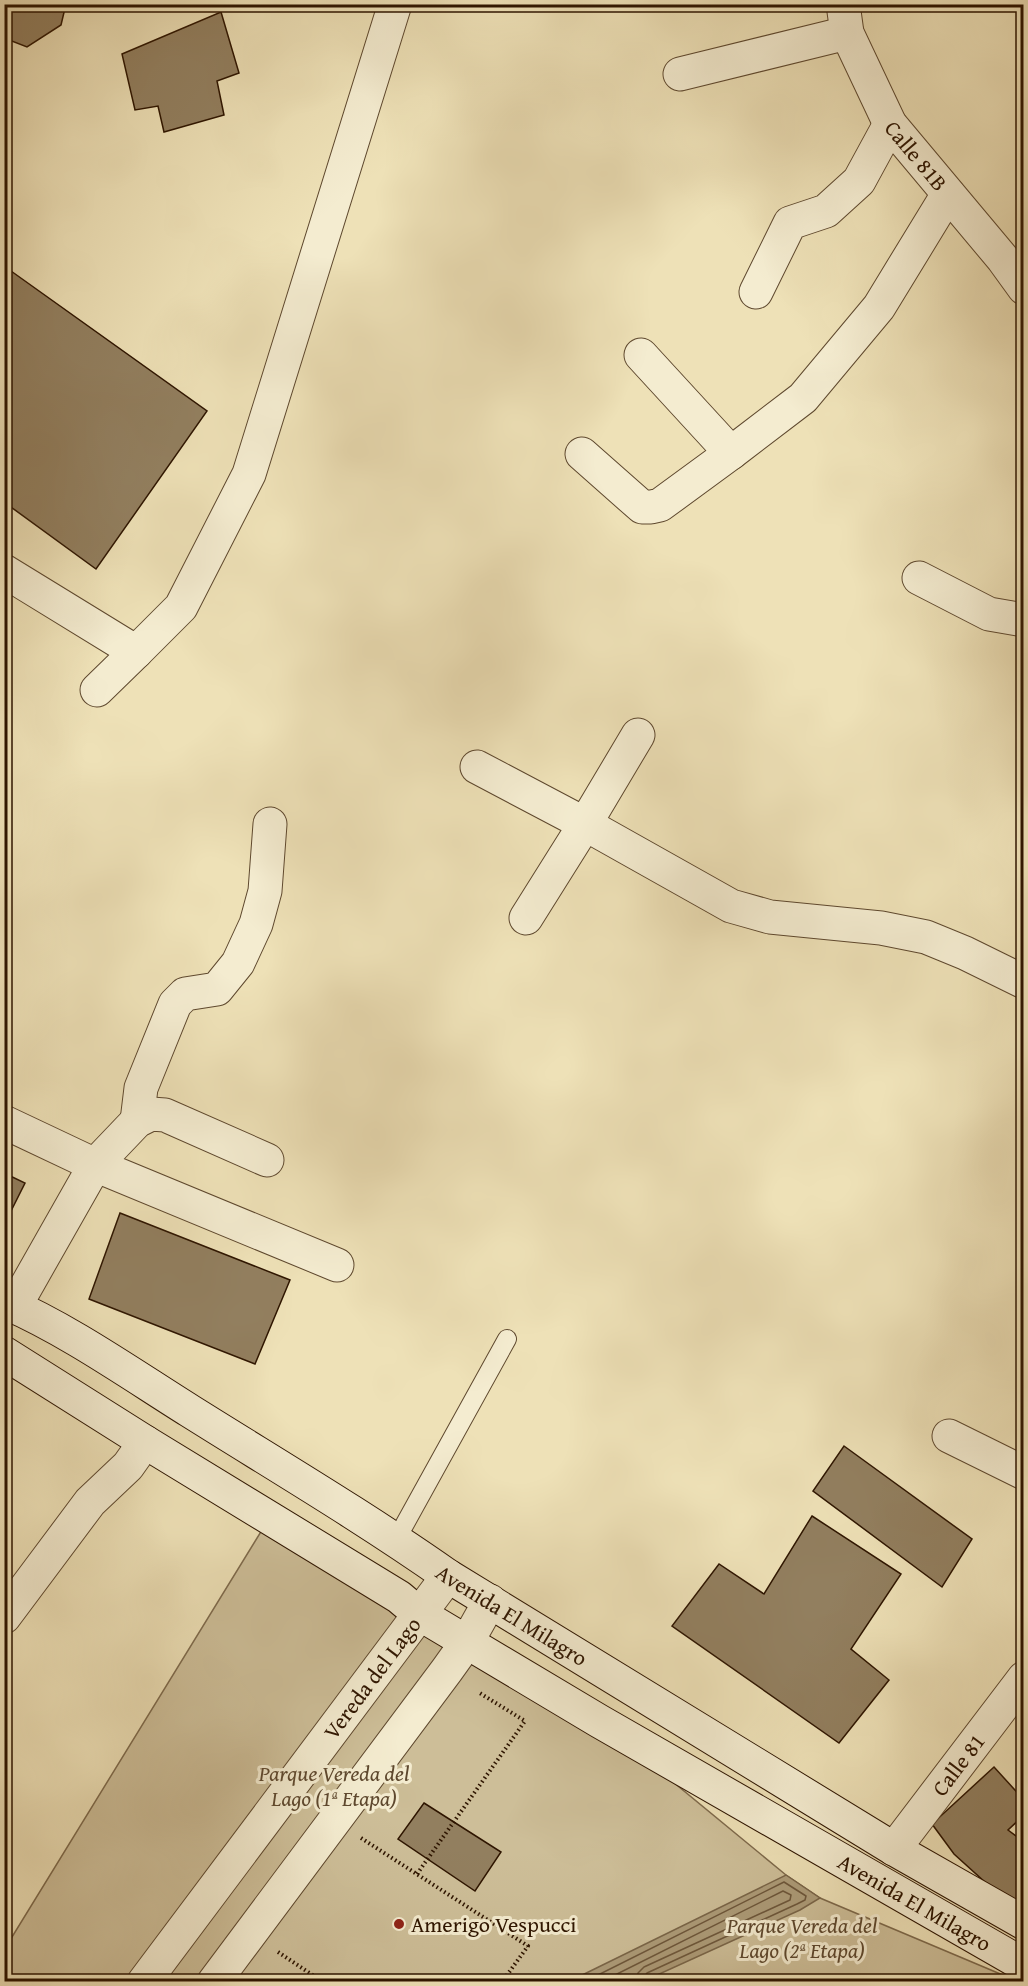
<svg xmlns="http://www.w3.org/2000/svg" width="1028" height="1986" viewBox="0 0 1028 1986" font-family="'Gentium Book Plus',serif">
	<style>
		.green { fill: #cdbe98; stroke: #7e6a4c; stroke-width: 1.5 }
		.water { fill: #ad9c79; stroke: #7a6649; stroke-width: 1.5 }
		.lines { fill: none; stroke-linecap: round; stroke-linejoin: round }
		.shore { stroke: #6e583c; stroke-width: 1.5 }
		.building { fill: #927f5f; stroke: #2e1500; stroke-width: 1.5 }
		.service-casing { stroke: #5e482e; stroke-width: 20 }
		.minor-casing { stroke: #5e482e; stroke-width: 35 }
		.secondary-casing { stroke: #2e1500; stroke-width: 35 }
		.path { stroke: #2e1500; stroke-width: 4; stroke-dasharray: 1.5 3; stroke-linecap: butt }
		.service { stroke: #f4ecd0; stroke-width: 18 }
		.minor { stroke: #f4ecd0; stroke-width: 33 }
		.secondary { stroke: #f4ecd0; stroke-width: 33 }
		.poi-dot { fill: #8f2418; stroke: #f4ecd0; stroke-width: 2 }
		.labels { text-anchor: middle; stroke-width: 6; stroke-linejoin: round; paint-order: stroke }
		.street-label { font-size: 22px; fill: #2e1500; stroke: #f4ecd0 }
		.park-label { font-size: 22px; font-style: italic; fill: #5e482e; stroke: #f4ecd0 }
		.poi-label { font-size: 22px; fill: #2e1500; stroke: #f4ecd0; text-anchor: start }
	</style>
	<rect width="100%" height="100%" fill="#eee1b7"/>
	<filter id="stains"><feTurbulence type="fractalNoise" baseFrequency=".00333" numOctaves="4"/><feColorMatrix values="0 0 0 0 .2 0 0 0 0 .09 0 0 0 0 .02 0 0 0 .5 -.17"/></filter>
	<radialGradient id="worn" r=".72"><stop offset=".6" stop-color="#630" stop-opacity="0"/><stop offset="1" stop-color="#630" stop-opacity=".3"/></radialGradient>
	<path class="green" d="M270,1517L599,1721L786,1875L820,1898L1017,1981L5,1982L4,1950Z"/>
	<path class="water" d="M786,1875L820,1898L800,1910L644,1981H570Z"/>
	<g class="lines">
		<path class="shore" d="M584,1982L784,1882L806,1896L805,1900L797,1904L647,1973L644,1977L643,1982
			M601,1982L783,1891L791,1895L790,1900L644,1967L638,1973L636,1982"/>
	</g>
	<path class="building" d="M4,4H66L61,25L27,47L4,38Z
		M221,12L239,73L217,81L224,115L164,132L158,106L135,110L122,54Z
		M4,266L207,411L96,569L4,502Z
		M4,1173L25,1183L4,1225Z
		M120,1213L290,1280L255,1364L89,1299Z
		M844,1446L972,1539L942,1587L813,1491Z
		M812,1516L901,1574L851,1649L889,1680L839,1743L672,1626L719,1564L764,1594Z
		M994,1767L1024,1800V1815L1008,1830L1024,1842V1914L1017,1911L954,1854L932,1824Z
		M424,1803L501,1852L475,1891L398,1839Z"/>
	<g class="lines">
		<defs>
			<path id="service" d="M396,1540L507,1339"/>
			<g id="minor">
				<path id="s1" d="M843,4L847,33L890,124L1003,259L1024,288"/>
				<path d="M680,74L847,33"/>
				<path d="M756,292L790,223L826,211L859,181L890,124"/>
				<path d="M641,355L731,453L803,398L879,307L948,194"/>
				<path d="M582,454L642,507H651L660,505L731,453"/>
				<path d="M4,571L136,652L181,607L249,474L395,4"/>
				<path d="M919,578L989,614L1024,620"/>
				<path d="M97,690L136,652"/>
				<path d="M477,767L585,824L731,906L770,917L881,928L926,937L965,953L1024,982"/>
				<path d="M526,918L585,824L638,735"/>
				<path d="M137,1121L141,1088L175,1004L185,994L217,989L238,963L256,924L265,891L270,824"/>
				<path d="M4,1122L95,1165L15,1306"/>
				<path d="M267,1160L165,1115L151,1114L137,1121L95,1165L337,1265"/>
				<path d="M949,1436L1024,1473"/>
				<path d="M4,1617L90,1502L128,1466L145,1442"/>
				<path id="s2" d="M894,1849L1024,1678"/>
				<path id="s3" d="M144,1982L448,1576"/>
				<path d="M214,1982L447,1670L467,1642L490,1601"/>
			</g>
			<g id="secondary">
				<path id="s4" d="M4,1302C67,1329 131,1374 190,1411C276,1465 364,1517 448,1576L894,1849L1024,1923"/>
				<path id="s5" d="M4,1353L145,1442L399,1597L418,1613L599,1721L1024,1965"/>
			</g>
		</defs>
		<use href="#service" class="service-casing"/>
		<use href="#minor" class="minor-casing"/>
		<use href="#secondary" class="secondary-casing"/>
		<path class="path" d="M361,1838L528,1946L502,1982
			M417,1874L525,1721L478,1692
			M278,1952L323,1982"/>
		<use href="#service" class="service"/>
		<use href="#minor" class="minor"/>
		<use href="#secondary" class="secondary"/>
	</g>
	<circle class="poi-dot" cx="399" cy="1924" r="6"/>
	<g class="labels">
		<g class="street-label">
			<text dy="8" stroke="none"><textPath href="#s1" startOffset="171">Calle 81B</textPath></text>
			<text dy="8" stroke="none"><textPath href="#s4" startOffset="597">Avenida El Milagro</textPath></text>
			<text dy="8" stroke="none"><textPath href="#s3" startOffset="380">Vereda del Lago</textPath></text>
			<text dy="8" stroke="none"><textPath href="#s2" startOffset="106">Calle 81</textPath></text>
			<text dy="8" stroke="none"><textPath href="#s5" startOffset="1064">Avenida El Milagro</textPath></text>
		</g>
		<g class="park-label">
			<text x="334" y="1781">Parque Vereda del<tspan x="334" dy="25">Lago (1ª Etapa)</tspan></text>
			<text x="802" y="1933">Parque Vereda del<tspan x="802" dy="25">Lago (2ª Etapa)</tspan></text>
		</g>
		<g class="poi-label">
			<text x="411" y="1932">Amerigo Vespucci</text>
		</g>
	</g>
	<rect width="1028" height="1986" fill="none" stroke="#eee1b7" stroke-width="24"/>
	<rect x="6" y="6" width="1016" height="1974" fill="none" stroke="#2e1500" stroke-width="3"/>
	<rect x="12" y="12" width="1004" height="1962" fill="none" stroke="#2e1500" stroke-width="1.5"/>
	<rect width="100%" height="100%" filter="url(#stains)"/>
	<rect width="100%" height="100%" fill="url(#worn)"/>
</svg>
